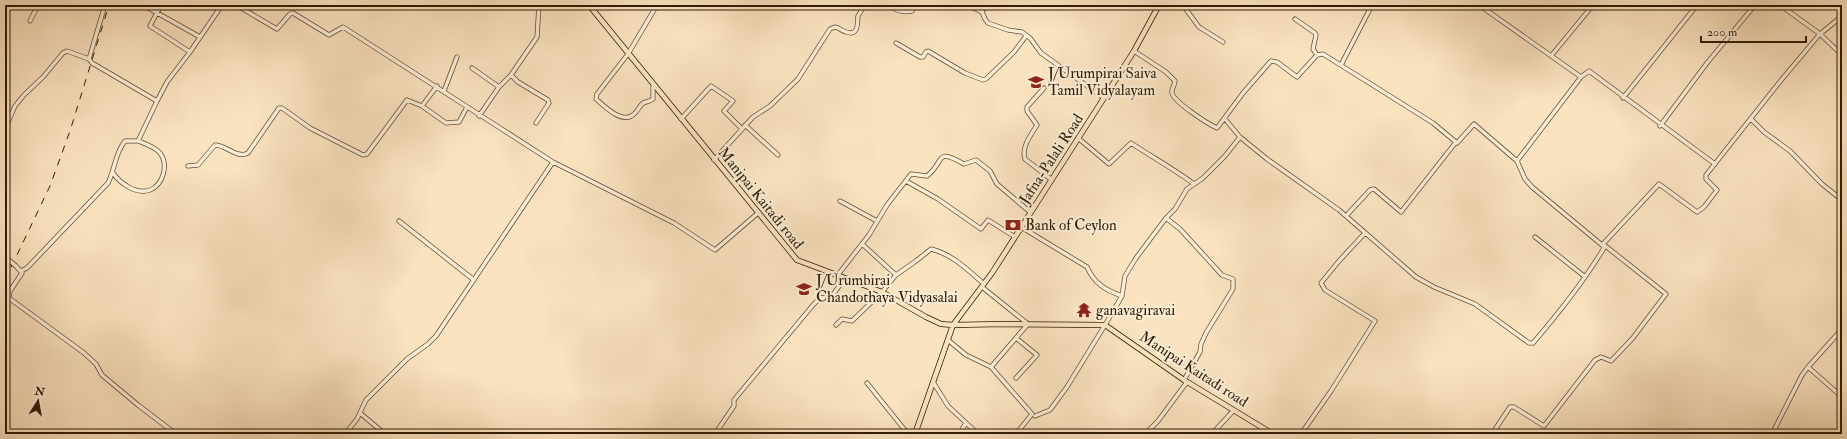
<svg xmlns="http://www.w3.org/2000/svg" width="1847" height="439" viewBox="0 0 1847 439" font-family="'IM FELL Double Pica',serif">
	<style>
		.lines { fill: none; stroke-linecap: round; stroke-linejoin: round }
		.minor-casing { stroke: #614e32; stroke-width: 5 }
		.major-casing { stroke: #2e1c03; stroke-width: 6 }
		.minor { stroke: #fcedd6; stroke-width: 3.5 }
		.major { stroke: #fbe3c0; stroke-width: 4.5 }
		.rail { stroke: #2e1c03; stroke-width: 1; stroke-dasharray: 7 7; stroke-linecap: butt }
		.minor-bridge-casing { stroke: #614e32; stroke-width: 5; stroke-linecap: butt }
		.minor-bridge { stroke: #fcedd6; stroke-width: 3.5 }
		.labels { text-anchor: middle; stroke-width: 4; stroke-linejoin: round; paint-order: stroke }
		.poi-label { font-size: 15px; fill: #2e1c03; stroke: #fcedd6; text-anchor: start }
		.street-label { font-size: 15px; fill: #2e1c03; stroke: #fcedd6 }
	</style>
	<rect width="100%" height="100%" fill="#fbe3c0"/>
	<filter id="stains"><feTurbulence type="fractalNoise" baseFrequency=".005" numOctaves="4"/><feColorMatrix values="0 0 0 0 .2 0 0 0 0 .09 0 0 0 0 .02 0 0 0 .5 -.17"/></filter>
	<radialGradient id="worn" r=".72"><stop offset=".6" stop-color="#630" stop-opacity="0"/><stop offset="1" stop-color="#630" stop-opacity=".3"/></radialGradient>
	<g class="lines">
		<defs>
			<path id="minor" d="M143,5L200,37
				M236,5L277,29L290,14L293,13L329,35L343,27L553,162
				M670,5L672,7
				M888,5C895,10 904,13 912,11L915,5
				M967,5L982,12L985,19L988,23L1008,30L1022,32L1030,38L1041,53L1104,98
				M1181,5L1185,8L1199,27L1223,42
				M1479,5L1581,77L1589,71L1715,164
				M1780,5L1820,34L1842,55
				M1103,6L1104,5
				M982,12L986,5
				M1295,19L1315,33L1316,35L1313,49L1317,55
				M30,21L38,5
				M896,43L920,57H923L926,52L928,51L965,73L983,80L986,79L1014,52L1026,36
				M1134,51L1166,72L1175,81C1175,85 1171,89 1172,93C1174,102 1208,124 1217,128L1243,93L1271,61L1277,62L1297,77L1317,55L1323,54L1433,123L1457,143L1474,124L1517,161L1525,179L1532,187L1602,245L1659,184L1697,212L1704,207L1717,190L1706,179V175L1778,84L1819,35L1842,16
				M190,52L222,5
				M1551,56L1593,5
				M1341,65L1372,5
				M472,68L499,87
				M511,75L518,82L548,100L549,103L536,123
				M653,86V99C650,102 645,101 642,104C639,107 637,112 634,114C623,125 605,107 596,99L597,94L628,54L657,5
				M1044,88L1027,107V111L1037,125C1031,135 1021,147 1025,159L1052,180
				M444,91L457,57
				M1623,98L1697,5
				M157,101L167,82L190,52L150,26L161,5
				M422,106L437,86
				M479,116L499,87L511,75L537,37L539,5
				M681,119L711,86L733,101L724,111L742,129
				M1225,119L1240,137L1267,159L1339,210L1416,277L1434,287L1475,304L1529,343H1533C1558,314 1584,281 1604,248L1602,244
				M1751,119L1764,132L1790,151L1822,184L1842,200
				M745,125L778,155
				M1660,126L1707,63L1755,5
				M5,129L15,106L24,95L43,77L63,53L67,51L89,59
				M1078,138L1109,164L1131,143C1152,157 1174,169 1194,184
				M714,160L753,117L770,106L798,79L830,29L835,27C840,28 842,31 846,32C860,37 857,20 858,16C860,12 863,8 866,5
				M1517,161L1581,77
				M188,166L198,165L215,145C226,145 237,159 248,153L279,108H282L310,128L363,155L367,154L407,100L422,106L446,123L459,122L467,107
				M113,173C120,183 136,195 150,190C163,185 169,165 160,153C155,147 146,144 138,141
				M906,181L938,199L981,229L988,220L1015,237
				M840,201L877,221
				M1346,216L1370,190L1374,189L1401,212L1456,142
				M1166,218L1180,229L1222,275L1233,279V289L1206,333L1201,344L1200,352L1184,380
				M399,221L474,280
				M1021,227L1087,267C1094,283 1105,290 1122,296
				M1535,237L1584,276
				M862,244L896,275
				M16,266L22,273L10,291L9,298L84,353L96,364L102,375L138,405L176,434
				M21,271L27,268L108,183C115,169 115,153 125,141H138L157,101L92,63L89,59L105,5
				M837,276L869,235L887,205L911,174L927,176C946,161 934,147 964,164L976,160L990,171L997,184L1030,212
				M982,287L1028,324L991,367
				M836,325L842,319L852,321L882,292L896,275L916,261L931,249C952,254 968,270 984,284
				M1105,325L1122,296L1125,276L1136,258L1166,218L1175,209L1187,189L1203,178L1225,156L1240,137
				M1842,329L1808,367L1842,397
				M1016,338L1037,355L1016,378
				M948,340L966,355L991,367L1032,414L1016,434
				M933,382L948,406L978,434
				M867,383L908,434
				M360,413L385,434
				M1035,416L1050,410L1067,387L1105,325
				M345,434L357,419L366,400L407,359L428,344L436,336L553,162L674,223L715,250L758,213
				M715,434L734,406V400L813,305L820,298L832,296L845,278
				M959,434L966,423
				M1145,434L1158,421L1187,382
				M1212,434L1234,410
				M1301,434L1331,391L1375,321L1325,290L1321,283L1339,261L1365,233
				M1492,434L1510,407H1514L1544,426L1595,360L1601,357L1611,361L1632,339L1666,294L1603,244
				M1772,434L1802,375L1808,367"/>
			<path id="major" d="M589,5L797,260L882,292L926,317L941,324L953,325L1003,324L1105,325L1184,380L1273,434
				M915,434L953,325L992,273L1134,51L1159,5"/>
		</defs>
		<use href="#minor" class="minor-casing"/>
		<use href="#major" class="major-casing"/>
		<use href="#minor" class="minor"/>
		<use href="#major" class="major"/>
		<path class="rail" d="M5,280L50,186L70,131L109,5"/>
		<defs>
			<path id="minor-bridge" d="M5,257L16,266"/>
		</defs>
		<use href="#minor-bridge" class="minor-bridge-casing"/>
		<use href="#minor-bridge" class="minor-bridge"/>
	</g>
	<defs>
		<symbol id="school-bare" viewBox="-9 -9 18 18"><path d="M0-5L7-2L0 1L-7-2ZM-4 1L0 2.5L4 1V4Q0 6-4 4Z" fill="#8f2418" stroke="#fcedd6" stroke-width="2.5" paint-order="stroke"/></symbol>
		<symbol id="bank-bare" viewBox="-9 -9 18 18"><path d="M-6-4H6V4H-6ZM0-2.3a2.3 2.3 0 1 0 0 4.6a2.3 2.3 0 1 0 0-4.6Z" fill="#8f2418" stroke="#fcedd6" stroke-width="2.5" paint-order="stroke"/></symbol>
		<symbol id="temple-bare" viewBox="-9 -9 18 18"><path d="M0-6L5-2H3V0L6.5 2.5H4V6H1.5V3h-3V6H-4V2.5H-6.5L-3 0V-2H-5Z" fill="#8f2418" stroke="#fcedd6" stroke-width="2.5" paint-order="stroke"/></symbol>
	</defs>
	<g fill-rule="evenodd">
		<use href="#school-bare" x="1025" y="71" width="22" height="22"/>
		<use href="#bank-bare" x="1002" y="214" width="22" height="22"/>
		<use href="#school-bare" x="793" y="278" width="22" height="22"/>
		<use href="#temple-bare" x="1073" y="299" width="22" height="22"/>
	</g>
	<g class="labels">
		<g class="poi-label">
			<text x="1048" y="78">J/Urumpirai Saiva<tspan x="1048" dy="17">Tamil Vidyalayam</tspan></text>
			<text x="1025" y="230">Bank of Ceylon</text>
			<text x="816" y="285">J/Urumbirai<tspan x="816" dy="17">Chandothaya Vidyasalai</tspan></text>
			<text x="1096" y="315">ganavagiravai</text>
		</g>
		<g class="street-label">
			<text transform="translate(1051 159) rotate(-57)" y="5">Jafna-Palali Road</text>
			<text transform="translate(761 198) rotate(51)" y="5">Manipai Kaitadi road</text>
			<text transform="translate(1194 369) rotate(33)" y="5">Manipai Kaitadi road</text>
		</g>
	</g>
	<rect width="1847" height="439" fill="none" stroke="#fbe3c0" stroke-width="20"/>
	<rect x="6" y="6" width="1835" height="427" fill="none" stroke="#2e1c03" stroke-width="2"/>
	<rect x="10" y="10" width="1827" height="419" fill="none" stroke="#2e1c03"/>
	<g transform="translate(38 401) rotate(11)" stroke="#fcedd6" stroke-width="3" paint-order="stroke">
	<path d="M0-3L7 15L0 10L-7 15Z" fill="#2e1c03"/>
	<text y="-6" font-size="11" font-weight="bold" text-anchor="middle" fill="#2e1c03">N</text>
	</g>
	<path d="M1701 36v6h105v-6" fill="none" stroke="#2e1c03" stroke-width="2"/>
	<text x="1707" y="36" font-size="12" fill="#2e1c03" stroke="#fcedd6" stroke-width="3" paint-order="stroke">200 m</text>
	<rect width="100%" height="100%" filter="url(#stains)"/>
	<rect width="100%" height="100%" fill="url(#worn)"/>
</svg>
